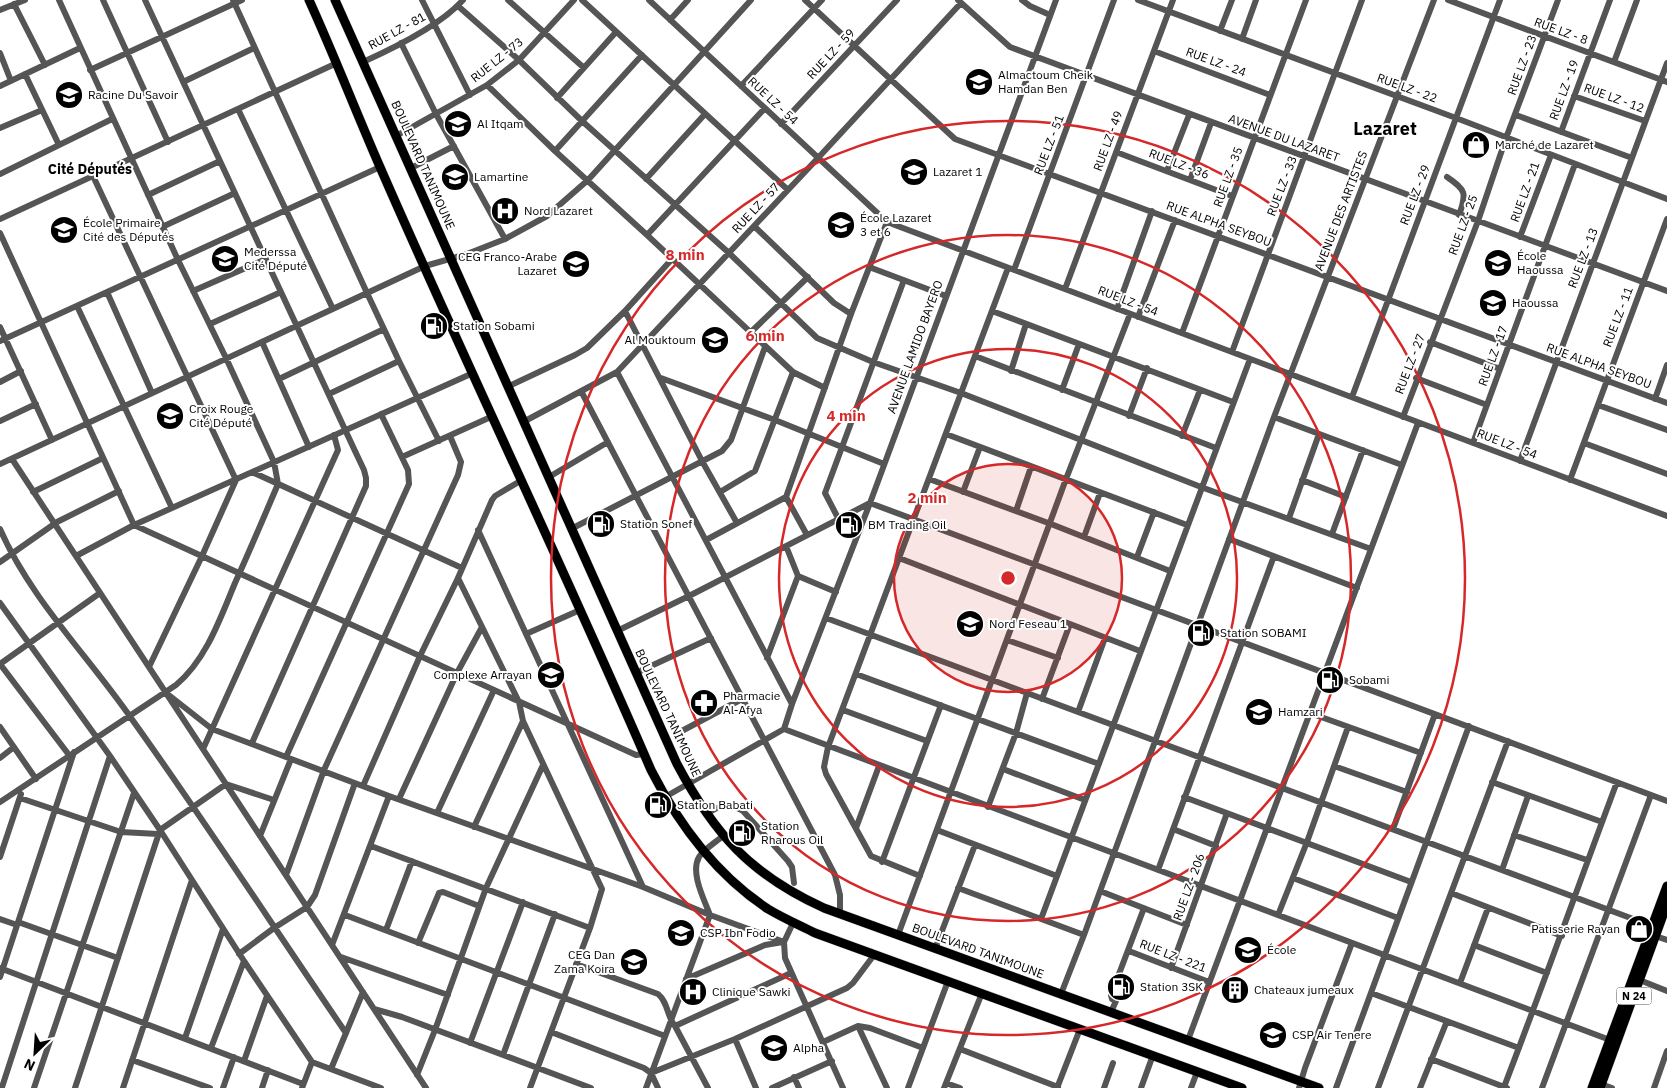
<svg xmlns="http://www.w3.org/2000/svg" width="1667" height="1088" viewBox="0 0 1667 1088" font-family="'IBM Plex Sans',sans-serif">
	<style>
		.lines { fill: none; stroke-linecap: round; stroke-linejoin: round }
		.major-casing { stroke: #dbdbdb; stroke-width: 10 }
		.minor { stroke: #555; stroke-width: 6 }
		.major { stroke: #000; stroke-width: 9 }
		.ring { fill: none; stroke: #d62828; stroke-width: 2.5 }
		.labels { text-anchor: middle; stroke-width: 4; stroke-linejoin: round; paint-order: stroke }
		.shield { fill: #fff; stroke: #4c4c4c; stroke-width: 1 }
		.shield-label { font-size: 11px; font-weight: bold; fill: #000 }
		.street-label { font-size: 12px; fill: #000; stroke: #fff }
		.poi-label { font-size: 12px; fill: #000; stroke: #fff; text-anchor: start }
		.neighbourhood-label { font-size: 14px; font-weight: bold; fill: #000; stroke: #fff }
		.district-label { font-size: 18px; font-weight: bold; fill: #000; stroke: #fff }
		.centre { fill: #d62828; stroke: #fff; stroke-width: 2.5 }
		.ring-label { font-size: 15px; text-anchor: middle; font-weight: bold; fill: #d62828; stroke: #fff; stroke-width: 4; stroke-linejoin: round; paint-order: stroke }
	</style>
	<rect width="100%" height="100%" fill="#fff"/>
	<g class="lines">
		<defs>
			<path id="major" d="M309,0C334,55 356,112 380,167C468,369 564,568 651,770C679,825 715,874 768,909C783,918 799,925 815,933L1242,1088
				M335,0L677,764C714,834 751,875 824,908L1319,1088
				M1592,1088L1667,886
				M1600,1088L1667,904"/>
		</defs>
		<use href="#major" class="major-casing"/>
		<path class="minor" d="M103,0L168,142
			M145,0L355,451L364,470L366,478V486L252,743
			M233,0L367,293L399,361L439,441
			M422,0L470,95
			M508,0L583,67
			M582,0L788,190
			M649,0L887,222L1667,516
			M805,0L955,139L1667,403
			M958,0L1010,47L1667,291
			M1022,0L1030,6L1050,15
			M1138,0L1456,118L1667,199
			M1448,0L1667,82
			M14,4L45,65
			M458,6L519,60L582,121L729,253L817,338L873,362L961,393L1201,487L1371,549
			M0,10L25,0
			M670,20L688,0
			M1220,31L1232,0
			M1242,39L1256,0
			M401,43L436,114L505,239
			M1154,51L1270,95
			M0,53L11,81
			M363,62C394,48 441,25 463,0
			M1614,62L1637,0
			M90,70L242,0
			M25,74L59,145
			M183,82L254,48
			M487,85L555,151L647,235L793,372L825,388
			M0,86L80,48
			M741,86L822,0
			M1574,96L1645,121
			M557,98L616,32
			M238,109L333,309
			M1516,115L1632,158
			M781,124L897,0
			M0,128L42,110
			M1561,132L1610,0
			M396,136L487,85L519,60L574,0
			M555,151L642,55
			M1116,152L1232,196
			M411,168L454,146
			M1167,171L1189,115
			M0,174L112,119
			M93,176L236,480L202,556L149,667
			M1447,177C1466,190 1467,193 1459,215
			M646,179L705,114
			M1190,180L1211,123
			M148,195L220,161
			M0,219L337,63
			M754,226L834,303L851,314
			M162,227L235,193
			M0,233L134,525L636,755L644,754
			M647,235L765,108
			M1520,237L1551,155
			M869,267L946,296
			M1014,270L1114,0
			M1065,289L1173,0
			M193,291L266,259
			M107,292L152,393
			M77,306L172,508
			M1117,309L1152,211
			M625,311L702,461L737,523
			M992,311L1233,402
			M1138,317L1175,220
			M210,324L281,292
			M0,327L52,440
			M751,332L808,277
			M1182,333L1306,0
			M0,341L380,167
			M262,342L309,447
			M1430,342L1500,369
			M1232,352L1362,0
			M975,356L1216,448
			M1011,371L1026,324
			M617,372L792,704
			M661,378L775,420L884,464
			M1416,378L1487,405
			M279,379L384,329
			M0,382L21,371
			M509,386L575,355L587,348L625,311L672,259
			M1062,390L1079,344
			M581,391L835,875L840,895V914
			M329,394L399,361
			M1352,397L1500,0
			M1655,399L1667,365
			M1598,405L1667,430
			M1129,416L1147,368
			M1274,417L1402,465
			M1403,417L1478,221L1506,138L1558,0
			M0,421L36,404
			M525,421L617,372L818,158L961,3
			M946,434L1187,525
			M1182,436L1200,390
			M1473,443L1575,164
			M1584,443L1667,474
			M402,457L493,416
			M12,459L426,1088
			M1520,461L1667,63
			M0,464L425,266L467,254L505,239L547,216L556,208L588,180L751,0
			M252,472L462,568
			M549,477L608,442
			M929,479L1051,524L1170,571
			M1302,480L1346,497
			M1570,480L1667,219
			M33,492L103,458
			M720,492L755,471L793,372
			M963,492L980,447
			M786,497L807,535
			M1016,511L1031,467
			M838,518L825,493L904,280
			M1289,518L1319,434
			M0,529C30,598 88,656 131,718C205,821 274,928 346,1033
			M571,529L722,451L731,440L765,347
			M478,530L643,887
			M1332,534L1363,450
			M1084,537L1100,493
			M1229,539L1357,588
			M706,540L786,497L851,314L887,222
			M76,556L134,525L473,373
			M1137,557L1154,512
			M899,558L1140,651
			M0,562L57,522L119,491
			M798,576L836,592
			M458,578L519,702L523,721L602,889L590,928L530,1088
			M0,603L110,756L160,830L244,961L312,1062L381,1088
			M826,618L1652,926
			M617,631L689,596L870,503L1667,801
			M526,634L580,610
			M1007,640L1058,658
			M767,658L798,576L786,546
			M0,664L100,593
			M0,664L69,755
			M636,673L711,638
			M856,674L1099,764
			M170,696L212,729L389,796L643,887L710,915L784,942
			M1042,699L1070,624
			M843,710L927,741
			M1078,712L1105,638
			M1310,713L1421,753
			M0,727L36,779
			M784,729L1610,1040
			M784,729L792,704L870,503L1056,0
			M678,733L742,699
			M203,749L338,450L334,435
			M286,757L409,484L408,470L381,414
			M0,758L14,747
			M1334,766L1407,792
			M1003,769L1085,800
			M1492,782L1602,822
			M363,786L420,656L458,578L492,500L495,496L522,480
			M665,797L784,729
			M1184,797L1411,882
			M20,798L121,832L158,834
			M399,799L457,673L482,627
			M0,802L176,685C206,660 220,619 235,583C250,550 264,517 278,484L274,462L226,358L178,260L59,0
			M988,807L1016,733L1027,693
			M437,813L494,690
			M707,814C719,805 729,803 743,811L788,861L792,867L794,883
			M474,827L523,721
			M856,828L879,766
			M1173,829L1216,846
			M1393,829L1435,714
			M937,830L1057,876
			M1514,835L1587,860
			M260,836L291,759
			M371,846L590,928
			M0,857L21,794
			M882,862L941,705
			M1158,870L1274,556
			M1502,870L1528,796
			M286,875L324,770L458,475L461,462L450,436
			M920,876L871,856L826,774L824,767L828,747L1008,268
			M1293,878L1398,918
			M958,888L1084,935
			M1100,891L1187,925
			M1451,893L1562,936
			M345,915L665,1036
			M1278,915L1307,842L1348,727
			M0,919L17,925
			M1041,919L1250,359
			M18,922L118,958
			M793,923L784,942L785,958L843,1088
			M386,930L412,861
			M898,935L1066,479L1130,314
			M1655,936L1667,940
			M418,943L439,893L443,892L479,906
			M332,945L389,796
			M1474,945L1547,973
			M935,949L975,845
			M1129,951L1209,982
			M239,954L274,928L307,907L315,895L355,783
			M341,957L448,995
			M576,964L658,994C668,1002 667,1017 675,1026L708,1088
			M0,968L303,1084
			M1171,968L1227,813
			M0,977L74,752
			M686,979L765,945L783,942
			M1637,979L1667,991
			M1460,983L1488,908
			M1371,993L1519,1048
			M1061,994L1084,935L1274,417L1434,0
			M374,1009L402,1017L591,1088
			M1111,1012L1116,1001L1112,999L1111,995L1144,908
			M675,1026L791,973
			M858,1026L887,1088
			M551,1032L644,1068L651,1073L658,1088
			M185,1038L223,929
			M735,1039L756,1088
			M1188,1040L1418,423
			M823,1042L858,1026L870,1028L923,1048
			M470,1043L523,902
			M211,1048L244,961
			M960,1049L1058,1087
			M503,1055L555,914
			M1431,1059L1507,1088
			M132,1060L210,1088
			M244,1061L267,996
			M331,1069L363,992
			M651,1073L735,1039L847,988L853,983L874,955
			M417,1075L435,1030L486,888L543,765
			M794,1077L799,1088
			M946,1083L960,1088
			M1601,1084L1612,1088
			M2,1087L110,756
			M1504,1087C1543,986 1579,883 1617,782
			M34,1088L134,793
			M75,1088L160,830L226,784L274,800
			M123,1088L192,880
			M223,1088L234,1057
			M262,1088L268,1070
			M302,1088L312,1062
			M646,1088L710,915C704,899 690,873 699,857C704,849 716,842 723,836
			M772,1088L832,1061
			M908,1088L948,981
			M944,1088L982,993
			M1057,1088L1080,1029
			M1104,1088L1113,1063
			M1141,1088L1153,1055
			M1191,1088L1197,1072
			M1299,1088L1305,1068L1352,943
			M1336,1088L1469,726
			M1378,1088L1508,741
			M1420,1088L1447,1021
			M1542,1088L1651,795
			M1654,1088L1667,1051"/>
		<use href="#major" class="major"/>
	</g>
	<circle cx="1008" cy="578" r="114" fill="#d62828" fill-opacity=".12"/>
	<g class="ring">
		<circle cx="1008" cy="578" r="114"/>
		<circle cx="1008" cy="578" r="229"/>
		<circle cx="1008" cy="578" r="343"/>
		<circle cx="1008" cy="578" r="457"/>
	</g>
	<defs>
		<symbol id="school-disc" viewBox="-11 -11 22 22"><circle r="9.5" fill="#000" stroke="#fff"/><path d="M0-5L7-2L0 1L-7-2ZM-4 1L0 2.5L4 1V4Q0 6-4 4Z" fill="#fff"/></symbol>
		<symbol id="shop-disc" viewBox="-11 -11 22 22"><circle r="9.5" fill="#000" stroke="#fff"/><path d="M-5-2.5h2.3a2.7 3.5 0 0 1 5.4 0H5L5.5 6h-11ZM-1.5-2.5h3a1.5 2.3 0 0 0-3 0Z" fill="#fff"/></symbol>
		<symbol id="hospital-disc" viewBox="-11 -11 22 22"><circle r="9.5" fill="#000" stroke="#fff"/><path d="M-5-5h3v3.5h4V-5h3V5h-3V1.5h-4V5h-3Z" fill="#fff"/></symbol>
		<symbol id="fuel-disc" viewBox="-11 -11 22 22"><circle r="9.5" fill="#000" stroke="#fff"/><path d="M-5.5-6h7V0h2V4h1.3V-2.5L3-4.5l.8-.8L6-3V5H2.5V1h-1V6h-7ZM-4.2-4.7v3.2H.2V-4.7Z" fill="#fff"/></symbol>
		<symbol id="pharmacy-disc" viewBox="-11 -11 22 22"><circle r="9.5" fill="#000" stroke="#fff"/><path d="M-2-6h4v4h4v4h-4v4h-4v-4h-4v-4h4Z" fill="#fff"/></symbol>
		<symbol id="building-disc" viewBox="-11 -11 22 22"><circle r="9.5" fill="#000" stroke="#fff"/><path d="M-4-6H4V6H1V3H-1V6H-4ZM-2.5-4.3h1.7v1.8h-1.7ZM.8-4.3h1.7v1.8H.8ZM-2.5-1h1.7V.8h-1.7ZM.8-1h1.7V.8H.8Z" fill="#fff"/></symbol>
	</defs>
	<g fill-rule="evenodd">
		<use href="#school-disc" x="963" y="66" width="32" height="32"/>
		<use href="#school-disc" x="53" y="79" width="32" height="32"/>
		<use href="#school-disc" x="442" y="108" width="32" height="32"/>
		<use href="#shop-disc" x="1460" y="129" width="32" height="32"/>
		<use href="#school-disc" x="898" y="156" width="32" height="32"/>
		<use href="#school-disc" x="439" y="161" width="32" height="32"/>
		<use href="#hospital-disc" x="489" y="195" width="32" height="32"/>
		<use href="#school-disc" x="825" y="209" width="32" height="32"/>
		<use href="#school-disc" x="48" y="214" width="32" height="32"/>
		<use href="#school-disc" x="209" y="243" width="32" height="32"/>
		<use href="#school-disc" x="1482" y="247" width="32" height="32"/>
		<use href="#school-disc" x="560" y="248" width="32" height="32"/>
		<use href="#school-disc" x="1477" y="287" width="32" height="32"/>
		<use href="#fuel-disc" x="418" y="310" width="32" height="32"/>
		<use href="#school-disc" x="699" y="324" width="32" height="32"/>
		<use href="#school-disc" x="154" y="400" width="32" height="32"/>
		<use href="#fuel-disc" x="585" y="508" width="32" height="32"/>
		<use href="#fuel-disc" x="833" y="509" width="32" height="32"/>
		<use href="#school-disc" x="954" y="608" width="32" height="32"/>
		<use href="#fuel-disc" x="1185" y="617" width="32" height="32"/>
		<use href="#school-disc" x="535" y="659" width="32" height="32"/>
		<use href="#fuel-disc" x="1314" y="664" width="32" height="32"/>
		<use href="#pharmacy-disc" x="688" y="687" width="32" height="32"/>
		<use href="#school-disc" x="1243" y="696" width="32" height="32"/>
		<use href="#fuel-disc" x="642" y="789" width="32" height="32"/>
		<use href="#fuel-disc" x="726" y="817" width="32" height="32"/>
		<use href="#shop-disc" x="1623" y="913" width="32" height="32"/>
		<use href="#school-disc" x="665" y="917" width="32" height="32"/>
		<use href="#school-disc" x="1232" y="934" width="32" height="32"/>
		<use href="#school-disc" x="618" y="946" width="32" height="32"/>
		<use href="#fuel-disc" x="1105" y="971" width="32" height="32"/>
		<use href="#building-disc" x="1219" y="974" width="32" height="32"/>
		<use href="#hospital-disc" x="677" y="976" width="32" height="32"/>
		<use href="#school-disc" x="1257" y="1019" width="32" height="32"/>
		<use href="#school-disc" x="758" y="1032" width="32" height="32"/>
	</g>
	<g class="labels">
		<rect class="shield" x="1616.5" y="987.5" width="35" height="17" rx="4"/>
		<g class="shield-label">
			<text x="1634" y="1000">N 24</text>
		</g>
		<g class="street-label">
			<text transform="translate(397 31) rotate(-29)" y="4">RUE LZ - 81</text>
			<text transform="translate(1561 31) rotate(20)" y="4">RUE LZ - 8</text>
			<text transform="translate(831 54) rotate(-47)" y="4">RUE LZ - 59</text>
			<text transform="translate(497 60) rotate(-39)" y="4">RUE LZ - 73</text>
			<text transform="translate(1216 62) rotate(20)" y="4">RUE LZ - 24</text>
			<text transform="translate(1522 65) rotate(-70)" y="4">RUE LZ - 23</text>
			<text transform="translate(1407 88) rotate(20)" y="4">RUE LZ - 22</text>
			<text transform="translate(1564 90) rotate(-70)" y="4">RUE LZ - 19</text>
			<text transform="translate(1614 98) rotate(20)" y="4">RUE LZ - 12</text>
			<text transform="translate(773 101) rotate(43)" y="4">RUE LZ - 54</text>
			<text transform="translate(1284 138) rotate(20)" y="4">AVENUE DU LAZARET</text>
			<text transform="translate(1108 141) rotate(-70)" y="4">RUE LZ - 49</text>
			<text transform="translate(1049 145) rotate(-69)" y="4">RUE LZ - 51</text>
			<text transform="translate(1179 164) rotate(21)" y="4">RUE LZ - 36</text>
			<text transform="translate(423 165) rotate(66)" y="4">BOULEVARD TANIMOUNE</text>
			<text transform="translate(1228 177) rotate(-70)" y="4">RUE LZ - 35</text>
			<text transform="translate(1282 186) rotate(-69)" y="4">RUE LZ - 33</text>
			<text transform="translate(1525 192) rotate(-70)" y="4">RUE LZ - 21</text>
			<text transform="translate(1415 195) rotate(-69)" y="4">RUE LZ - 29</text>
			<text transform="translate(756 208) rotate(-47)" y="4">RUE LZ - 57</text>
			<text transform="translate(1341 211) rotate(-69)" y="4">AVENUE DES ARTISTES</text>
			<text transform="translate(1219 224) rotate(20)" y="4">RUE ALPHA SEYBOU</text>
			<text transform="translate(1463 225) rotate(-70)" y="4">RUE LZ - 25</text>
			<text transform="translate(1583 258) rotate(-69)" y="4">RUE LZ - 13</text>
			<text transform="translate(1128 301) rotate(21)" y="4">RUE LZ - 54</text>
			<text transform="translate(1618 317) rotate(-69)" y="4">RUE LZ - 11</text>
			<text transform="translate(915 347) rotate(-70)" y="4">AVENUE LAMIDO BAYERO</text>
			<text transform="translate(1493 356) rotate(-70)" y="4">RUE LZ - 17</text>
			<text transform="translate(1410 364) rotate(-69)" y="4">RUE LZ - 27</text>
			<text transform="translate(1599 366) rotate(20)" y="4">RUE ALPHA SEYBOU</text>
			<text transform="translate(1507 444) rotate(21)" y="4">RUE LZ - 54</text>
			<text transform="translate(668 713) rotate(65)" y="4">BOULEVARD TANIMOUNE</text>
			<text transform="translate(1189 887) rotate(-70)" y="4">RUE LZ - 206</text>
			<text transform="translate(978 951) rotate(20)" y="4">BOULEVARD TANIMOUNE</text>
			<text transform="translate(1173 956) rotate(21)" y="4">RUE LZ - 221</text>
		</g>
		<g class="poi-label">
			<text x="998" y="79">Almactoum Cheik<tspan x="998" dy="14">Hamdan Ben</tspan></text>
			<text x="88" y="99">Racine Du Savoir</text>
			<text x="477" y="128">Al Itqam</text>
			<text x="1495" y="149">Marché de Lazaret</text>
			<text x="933" y="176">Lazaret 1</text>
			<text x="474" y="181">Lamartine</text>
			<text x="524" y="215">Nord Lazaret</text>
			<text x="860" y="222">École Lazaret<tspan x="860" dy="14">3 et 6</tspan></text>
			<text x="83" y="227">École Primaire<tspan x="83" dy="14">Cité des Députés</tspan></text>
			<text x="244" y="256">Mederssa<tspan x="244" dy="14">Cité Député</tspan></text>
			<text x="1517" y="260">École<tspan x="1517" dy="14">Haoussa</tspan></text>
			<text x="557" y="261" text-anchor="end">CEG Franco-Arabe<tspan x="557" dy="14">Lazaret</tspan></text>
			<text x="1512" y="307">Haoussa</text>
			<text x="453" y="330">Station Sobami</text>
			<text x="696" y="344" text-anchor="end">Al Mouktoum</text>
			<text x="189" y="413">Croix Rouge<tspan x="189" dy="14">Cité Député</tspan></text>
			<text x="620" y="528">Station Sonef</text>
			<text x="868" y="529">BM Trading Oil</text>
			<text x="989" y="628">Nord Feseau 1</text>
			<text x="1220" y="637">Station SOBAMI</text>
			<text x="532" y="679" text-anchor="end">Complexe Arrayan</text>
			<text x="1349" y="684">Sobami</text>
			<text x="723" y="700">Pharmacie<tspan x="723" dy="14">Al-Afya</tspan></text>
			<text x="1278" y="716">Hamzari</text>
			<text x="677" y="809">Station Babati</text>
			<text x="761" y="830">Station<tspan x="761" dy="14">Rharous Oil</tspan></text>
			<text x="1620" y="933" text-anchor="end">Patisserie Rayan</text>
			<text x="700" y="937">CSP Ibn Fodio</text>
			<text x="1267" y="954">École</text>
			<text x="615" y="959" text-anchor="end">CEG Dan<tspan x="615" dy="14">Zama Koira</tspan></text>
			<text x="1140" y="991">Station 3SK</text>
			<text x="1254" y="994">Chateaux jumeaux</text>
			<text x="712" y="996">Clinique Sawki</text>
			<text x="1292" y="1039">CSP Air Tenere</text>
			<text x="793" y="1052">Alpha</text>
		</g>
		<g class="neighbourhood-label">
			<text x="90" y="174">Cité Députés</text>
		</g>
		<g class="district-label">
			<text x="1385" y="135">Lazaret</text>
		</g>
	</g>
	<circle cx="1008" cy="578" r="8" class="centre"/>
	<g class="ring-label">
		<text x="685" y="260">8 min</text>
		<text x="765" y="341">6 min</text>
		<text x="846" y="421">4 min</text>
		<text x="927" y="503">2 min</text>
	</g>
	<g transform="translate(35 1053) rotate(205)" stroke="#ffffff" stroke-width="4" paint-order="stroke">
	<path d="M0-4L9 19L0 12L-9 19Z" fill="#000000"/>
	<text y="-8" font-size="14" font-weight="bold" text-anchor="middle" fill="#000000">N</text>
	</g>
</svg>
